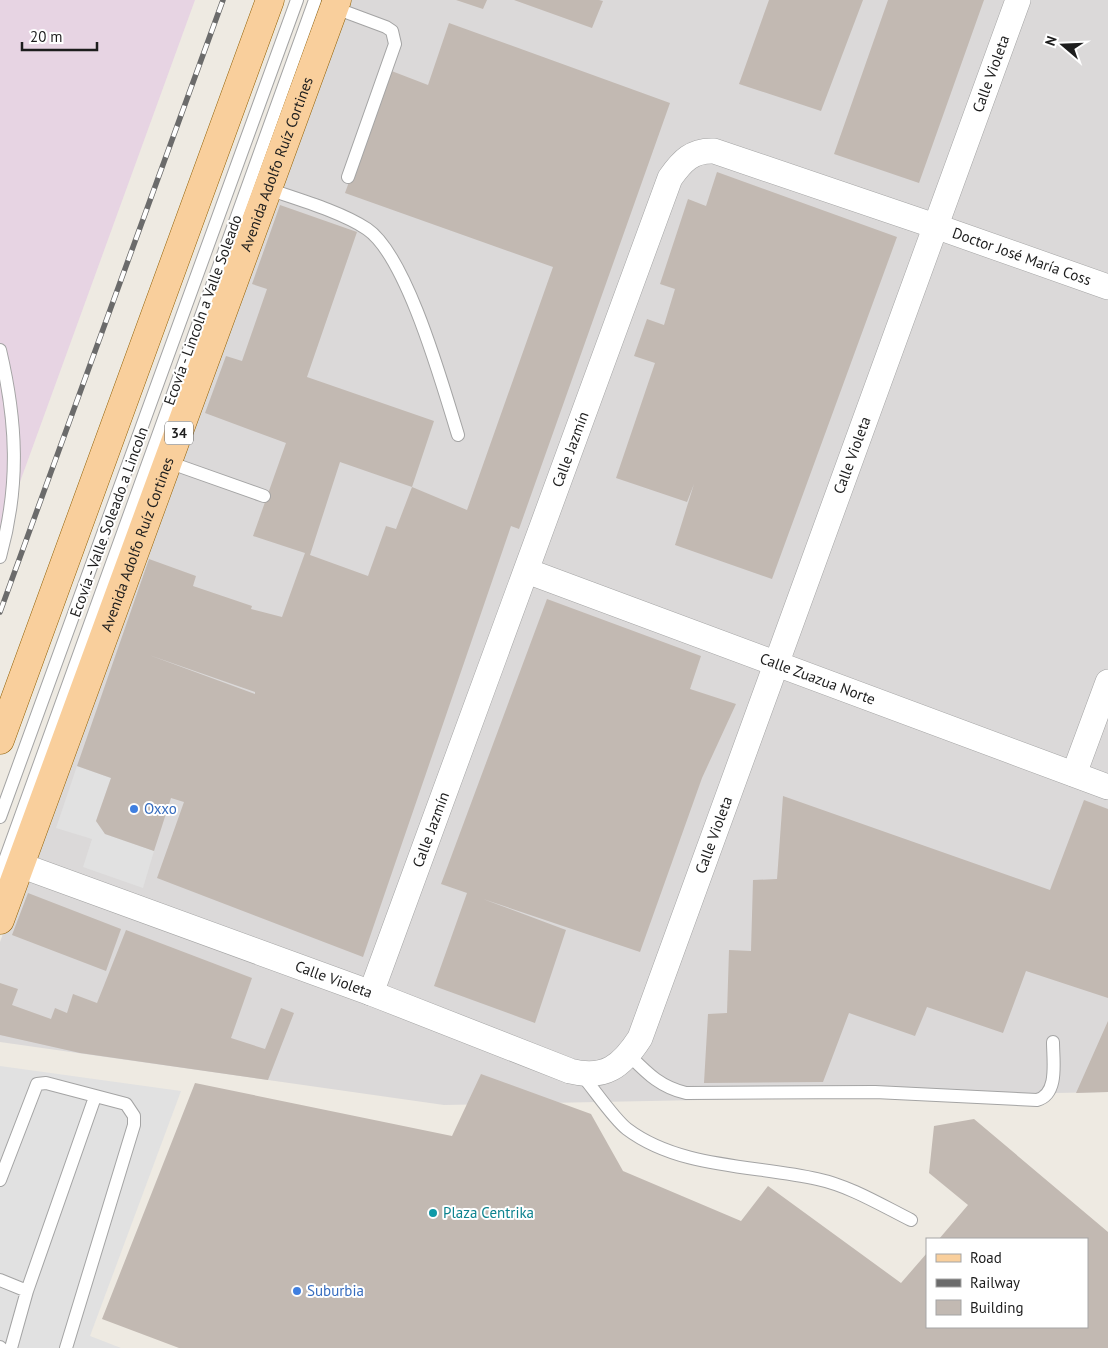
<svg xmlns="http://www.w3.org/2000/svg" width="1108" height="1348" viewBox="0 0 1108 1348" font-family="'PT Sans',sans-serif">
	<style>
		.residential { fill: #dbd9d9 }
		.industrial { fill: #e7d4e3 }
		.parking { fill: #e1e1e1 }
		.building { fill: #c2b9b2; fill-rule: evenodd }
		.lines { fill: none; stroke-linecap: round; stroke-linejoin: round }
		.lane-casing { stroke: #a4a4a4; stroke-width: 14 }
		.street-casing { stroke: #a4a4a4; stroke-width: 26 }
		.primary-casing { stroke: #916004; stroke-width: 29 }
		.lane { stroke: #fff; stroke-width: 12 }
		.street { stroke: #fff; stroke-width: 25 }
		.primary { stroke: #f9cf9c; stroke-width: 28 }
		.rail-casing { stroke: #6b6b6b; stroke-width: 5.5 }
		.rail { stroke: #fff; stroke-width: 4; stroke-dasharray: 11; stroke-linecap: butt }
		.shop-dot { fill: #3f7fe0; stroke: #fff; stroke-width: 2 }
		.culture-dot { fill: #0f9aa8; stroke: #fff; stroke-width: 2 }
		.labels { text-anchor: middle; stroke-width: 4; stroke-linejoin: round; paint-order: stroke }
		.shield { fill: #fff; stroke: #616161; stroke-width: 1 }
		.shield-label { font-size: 14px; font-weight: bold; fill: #1d1d1d }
		.street-label { font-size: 15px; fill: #1d1d1d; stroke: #fff }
		.shop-label { font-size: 15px; fill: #366cbe; stroke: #fff; text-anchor: start }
		.culture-label { font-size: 15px; fill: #0d838f; stroke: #fff; text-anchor: start }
	</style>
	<rect width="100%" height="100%" fill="#eeeae2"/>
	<path class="residential" d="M345,0H1108V1092L444,1105L0,1042V942Z"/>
	<path class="industrial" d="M0,0H195L0,537Z"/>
	<path class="parking" d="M77,766L111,778L96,821L105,834L154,851L143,888L83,867L92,839L56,828Z
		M0,1066L181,1091L90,1336L121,1348H0Z"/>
	<path class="building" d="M456,0H487L483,9Z
		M514,0H599L603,1L592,28Z
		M769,0H863L821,111L739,84Z
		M888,0H984L919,183L834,154Z
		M449,23L670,103L519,529L511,526L363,957L157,878L184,802L171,798L154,851L105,834L96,821L111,778L77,766L149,559L196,576L193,586L252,606L251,609L282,617L305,553L253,536L286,443L205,413L226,356L242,361L267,289L252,284L280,205L357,232L307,377L434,421L412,487L467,510L553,267L345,193L389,70L428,85ZM340,462L412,487L396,529L386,526L368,576L310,555ZM149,655L255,692V694Z
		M717,172L897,237L772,579L675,545L694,484L687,502L616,478L655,363L634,356L647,319L664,325L675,289L660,284L688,199L706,206Z
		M547,599L701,656L690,689L736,704L702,778L640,952L483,899L566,930L535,1023L434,986L467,893L441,884Z
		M783,796L1050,890L1084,800L1108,809V998L1026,971L1003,1033L927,1007L915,1036L849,1013L823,1082L704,1083L708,1014L727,1013L729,950L751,951L753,880L777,879Z
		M28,893L121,929L106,971L12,935Z
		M126,930L252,978L231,1038L265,1049L281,1008L294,1013L268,1080L80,1053L0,1035V983L18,989L12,1005L51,1019L55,1008L67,1013L73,994L97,1003Z
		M1108,1021V1092L1076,1093Z
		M481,1074L591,1114L623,1171L741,1221L768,1186L901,1283L927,1253V1327H1087V1239H939L968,1205L929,1173L934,1126L974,1119L1108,1232V1348H179L102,1319L195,1083L452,1136Z"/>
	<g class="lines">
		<defs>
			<path id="lane" d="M335,8L386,27L392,31L395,44L348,177
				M268,189C297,199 342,212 367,229C407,256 443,387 458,435
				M0,350C17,422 20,485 0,557
				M168,462L264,496
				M0,817L297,0
				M0,874L315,0
				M629,1055C647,1073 660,1087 686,1093L875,1092L1037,1100C1059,1094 1053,1061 1053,1042
				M581,1074C594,1089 613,1118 627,1129C680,1169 756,1165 817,1179C850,1186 881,1205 911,1220
				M0,1180L37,1084L46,1083L126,1104L134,1116V1125L66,1348
				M0,1280L27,1291
				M0,1347L1,1348
				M11,1348L27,1291L95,1097"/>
			<g id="street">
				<path id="s1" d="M527,571L1108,787"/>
				<path d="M1074,774L1108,682"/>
				<path id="s2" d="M20,865L371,993L570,1071C605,1080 622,1066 640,1038L1018,0"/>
				<path id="s3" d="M371,993L670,178C682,161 692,150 714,151L935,226L1108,287"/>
			</g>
			<g id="primary">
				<path d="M0,740L270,0"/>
				<path id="s4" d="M0,920L337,0"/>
			</g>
		</defs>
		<use href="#lane" class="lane-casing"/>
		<use href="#street" class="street-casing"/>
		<use href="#primary" class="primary-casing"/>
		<use href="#lane" class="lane"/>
		<use href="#street" class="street"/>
		<use href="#primary" class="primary"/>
		<defs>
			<path id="rail" d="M0,612L223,0"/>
		</defs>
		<use href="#rail" class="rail-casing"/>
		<use href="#rail" class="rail"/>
	</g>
	<g class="shop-dot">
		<circle cx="134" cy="809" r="5"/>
		<circle cx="297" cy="1291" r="5"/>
	</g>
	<circle class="culture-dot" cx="433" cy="1213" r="5"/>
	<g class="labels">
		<rect class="shield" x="165" y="421.5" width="28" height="23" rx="4"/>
		<g class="shield-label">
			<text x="179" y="438">34</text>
		</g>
		<g class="street-label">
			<text dy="5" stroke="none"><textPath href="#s2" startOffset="1698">Calle Violeta</textPath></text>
			<text dy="5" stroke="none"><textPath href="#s4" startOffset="805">Avenida Adolfo Ruíz Cortines</textPath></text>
			<text dy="5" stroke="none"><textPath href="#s3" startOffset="1248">Doctor José María Coss</textPath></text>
			<text transform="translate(203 310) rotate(-70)" y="5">Ecovía - Lincoln a Valle Soleado</text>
			<text dy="5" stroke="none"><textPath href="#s3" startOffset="579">Calle Jazmín</textPath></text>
			<text dy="5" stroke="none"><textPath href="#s2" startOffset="1292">Calle Violeta</textPath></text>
			<text transform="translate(109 522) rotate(-70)" y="5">Ecovía - Valle Soleado a Lincoln</text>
			<text dy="5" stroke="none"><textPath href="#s4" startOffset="400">Avenida Adolfo Ruíz Cortines</textPath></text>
			<text dy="5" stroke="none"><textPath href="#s1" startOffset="310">Calle Zuazua Norte</textPath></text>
			<text dy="5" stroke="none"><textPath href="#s3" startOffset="174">Calle Jazmín</textPath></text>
			<text dy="5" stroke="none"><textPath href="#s2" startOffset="888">Calle Violeta</textPath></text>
			<text dy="5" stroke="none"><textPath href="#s2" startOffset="334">Calle Violeta</textPath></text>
		</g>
		<g class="shop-label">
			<text x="144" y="814">Oxxo</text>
			<text x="307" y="1296">Suburbia</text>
		</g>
		<g class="culture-label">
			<text x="443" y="1218">Plaza Centrika</text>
		</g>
	</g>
	<rect x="926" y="1238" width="162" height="90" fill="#ffffff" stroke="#a5a5a5"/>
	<rect x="936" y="1254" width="25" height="8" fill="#f9cf9c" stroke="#a5a5a5"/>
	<text x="970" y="1263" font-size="15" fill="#1d1d1d">Road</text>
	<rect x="936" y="1279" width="25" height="8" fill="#6b6b6b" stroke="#a5a5a5"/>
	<text x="970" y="1288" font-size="15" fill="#1d1d1d">Railway</text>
	<rect x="936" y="1300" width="25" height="15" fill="#c2b9b2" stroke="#a5a5a5"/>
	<text x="970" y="1313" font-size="15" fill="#1d1d1d">Building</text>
	<g transform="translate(1063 45) rotate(289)" stroke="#ffffff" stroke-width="4" paint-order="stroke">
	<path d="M0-4L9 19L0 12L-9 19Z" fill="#1d1d1d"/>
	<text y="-8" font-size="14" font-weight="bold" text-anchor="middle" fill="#1d1d1d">N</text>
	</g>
	<path d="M22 42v8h75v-8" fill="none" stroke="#1d1d1d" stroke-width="2.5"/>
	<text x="30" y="42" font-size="15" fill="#1d1d1d" stroke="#ffffff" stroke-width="4" paint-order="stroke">20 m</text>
</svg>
